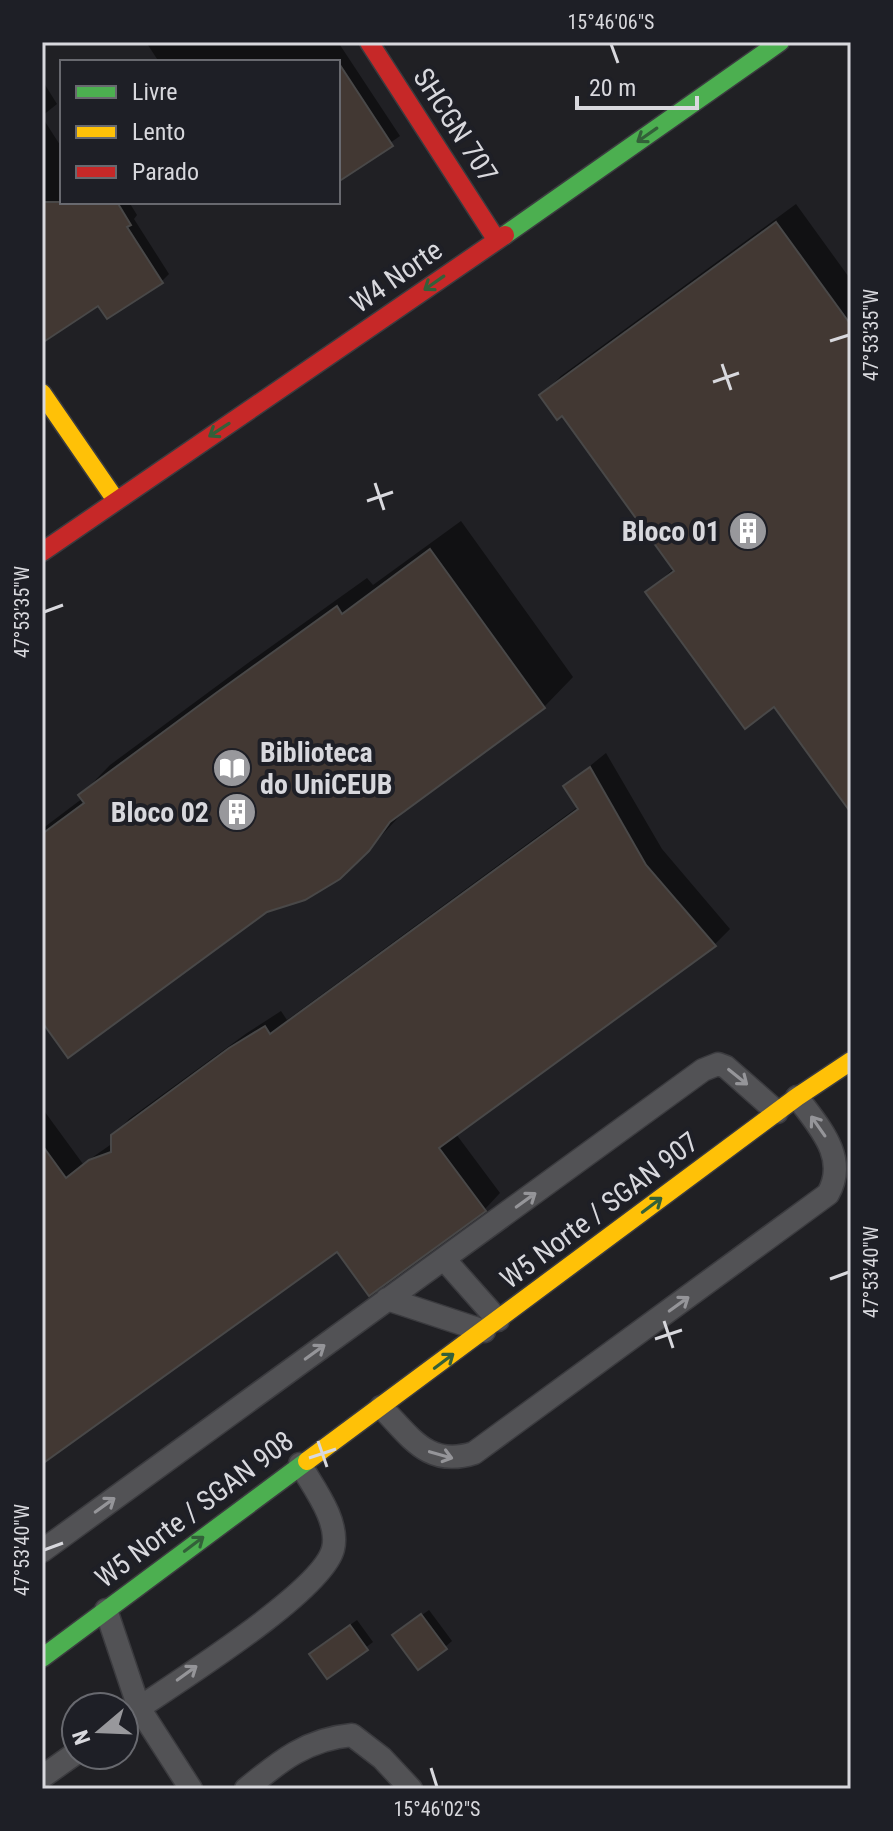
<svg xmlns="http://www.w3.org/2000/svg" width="893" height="1831" viewBox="0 0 893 1831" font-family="'Roboto Condensed',sans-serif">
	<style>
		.shadow { fill: #0007 }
		.building { fill: #423833; stroke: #494848; stroke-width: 2 }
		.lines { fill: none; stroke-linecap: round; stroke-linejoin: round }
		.lane-casing { stroke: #3b3b3f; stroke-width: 25 }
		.fast-casing { stroke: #3b3b3f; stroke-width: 21 }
		.slow-casing { stroke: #3b3b3f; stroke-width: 21 }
		.jam-casing { stroke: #3b3b3f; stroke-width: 21 }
		.lane { stroke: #525255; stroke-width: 22 }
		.fast { stroke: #4caf50; stroke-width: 18 }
		.slow { stroke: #ffc107; stroke-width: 18 }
		.jam { stroke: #c62828; stroke-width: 18 }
		.oneway { stroke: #336039 }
		.oneway2 { stroke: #959599 }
		.ticks { fill: none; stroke: #d8d8dd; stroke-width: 3 }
		.labels { text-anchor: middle; stroke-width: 8; stroke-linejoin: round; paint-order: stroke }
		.street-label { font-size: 28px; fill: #d8d8dd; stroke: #1e1f26 }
		.poi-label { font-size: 28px; font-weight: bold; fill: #d8d8dd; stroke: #1e1f26; text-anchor: end }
		.neatline { fill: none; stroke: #d8d8dd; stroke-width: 3 }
		.ticks-label { font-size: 20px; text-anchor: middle; fill: #d8d8dd }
	</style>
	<rect width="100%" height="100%" fill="#202024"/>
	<path class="shadow" d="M146,42H338L400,136L338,179V62H159Z
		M42,80L57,104L42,116Z
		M42,117L62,148V202H129L137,215L134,219L169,274L161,282L42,320Z
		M796,204L851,280V815L775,704L647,593L674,568L562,414L542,395L561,376Z
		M461,521L573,677L544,707L408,807L368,850L266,910L42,1019V829L83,798L81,795L110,765L248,663L367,578L373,585Z
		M606,753L662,849L730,929L715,944L456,1134L500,1193L485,1209L337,1249L42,1461V1108L83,1164L113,1143V1136L129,1119L247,1033L281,1011L287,1020L579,806L565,786Z
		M429,1610L452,1641L445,1647L394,1635Z
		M357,1620L373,1642L328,1676L318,1648Z"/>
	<path class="building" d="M338,62L393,146L338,182Z
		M42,202H117L131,225L127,227L163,283L107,319L98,306L42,343Z
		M776,222L851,325V813L774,707L745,729L645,592L674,571L562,416L557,420L539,395Z
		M430,549L545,708L390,822L369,851L340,879L305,900L267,912L68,1058L42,1022V834L84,803L78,795L216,693L337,606L342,614Z
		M590,767L646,865L716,946L439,1148L486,1211L369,1296L337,1252L42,1464V1145L66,1178L89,1160L111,1152V1135L229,1048L265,1026L270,1034L578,809L563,786Z
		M421,1614L447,1649L418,1670L392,1635Z
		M350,1625L368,1650L327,1679L309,1654Z"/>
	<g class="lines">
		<defs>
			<path id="lane" d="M444,1259L498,1320
				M387,1299L484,1331
				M381,1407C411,1437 428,1468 474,1453L828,1194C849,1157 818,1126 797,1097
				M42,1551L703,1070L718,1064L726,1067L777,1112
				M106,1610L139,1708L191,1789
				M124,1718C167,1688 322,1593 333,1549C340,1521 313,1487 300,1464
				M42,1777L76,1753
				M246,1789C280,1761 307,1739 352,1735L382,1758L411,1789"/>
			<path id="fast" d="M505,235L780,42
				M42,1658L307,1461"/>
			<path id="slow" d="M42,393L115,499
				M307,1461L797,1097L851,1061"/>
			<path id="jam" d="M369,42L496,239
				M42,552L505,235"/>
		</defs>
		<use href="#lane" class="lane-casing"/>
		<use href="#fast" class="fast-casing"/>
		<use href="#slow" class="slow-casing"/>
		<use href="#jam" class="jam-casing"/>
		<use href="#lane" class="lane"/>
		<use href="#fast" class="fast"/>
		<use href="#slow" class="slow"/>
		<use href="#jam" class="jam"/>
	</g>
	<defs><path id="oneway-shaft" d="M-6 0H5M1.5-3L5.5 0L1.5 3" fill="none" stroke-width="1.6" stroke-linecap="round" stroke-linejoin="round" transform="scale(2)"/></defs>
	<g class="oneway">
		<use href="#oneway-shaft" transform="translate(647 135) rotate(145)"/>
		<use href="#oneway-shaft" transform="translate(434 283) rotate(145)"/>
		<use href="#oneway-shaft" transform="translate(219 430) rotate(147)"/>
		<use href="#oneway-shaft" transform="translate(652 1205) rotate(-37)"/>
		<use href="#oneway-shaft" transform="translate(444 1361) rotate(-37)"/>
		<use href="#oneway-shaft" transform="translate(194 1544) rotate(-37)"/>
	</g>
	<g class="oneway2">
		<use href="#oneway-shaft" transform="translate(738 1077) rotate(39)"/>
		<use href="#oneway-shaft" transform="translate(818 1126) rotate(-125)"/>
		<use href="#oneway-shaft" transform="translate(526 1200) rotate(-36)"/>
		<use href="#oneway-shaft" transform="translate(679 1304) rotate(-36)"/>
		<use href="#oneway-shaft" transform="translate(315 1352) rotate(-36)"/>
		<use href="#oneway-shaft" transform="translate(441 1455) rotate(16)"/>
		<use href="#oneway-shaft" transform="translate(105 1505) rotate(-36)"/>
		<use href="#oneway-shaft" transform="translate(187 1673) rotate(-36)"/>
	</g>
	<path class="ticks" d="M611,44L618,63M830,341L849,335M722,364L731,390M713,382L739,373M375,483L384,510M367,501L393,492M44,612L63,605M830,1279L849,1272M664,1321L673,1348M655,1339L682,1330M318,1441L327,1467M309,1458L336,1449M44,1550L63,1543M431,1768L437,1787"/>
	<defs>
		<symbol id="building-disc" viewBox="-11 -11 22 22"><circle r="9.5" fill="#98989c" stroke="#1e1f26"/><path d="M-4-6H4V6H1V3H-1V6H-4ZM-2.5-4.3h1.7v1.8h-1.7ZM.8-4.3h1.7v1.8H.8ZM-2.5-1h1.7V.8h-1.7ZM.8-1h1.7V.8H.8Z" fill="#fff"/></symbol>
		<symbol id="library-disc" viewBox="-11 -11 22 22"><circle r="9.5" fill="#98989c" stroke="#1e1f26"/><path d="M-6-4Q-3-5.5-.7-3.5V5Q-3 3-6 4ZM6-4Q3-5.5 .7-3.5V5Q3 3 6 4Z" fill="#fff"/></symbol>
	</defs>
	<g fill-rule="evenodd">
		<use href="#building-disc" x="726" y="509" width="44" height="44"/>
		<use href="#library-disc" x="210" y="746" width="44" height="44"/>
		<use href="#building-disc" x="215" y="790" width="44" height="44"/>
	</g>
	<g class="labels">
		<g class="street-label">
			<text transform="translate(456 125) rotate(57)" y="10">SHCGN 707</text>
			<text transform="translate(396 276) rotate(-35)" y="10">W4 Norte</text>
			<text transform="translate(599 1210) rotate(-37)" y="10">W5 Norte / SGAN 907</text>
			<text transform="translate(194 1509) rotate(-37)" y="10">W5 Norte / SGAN 908</text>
		</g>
		<g class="poi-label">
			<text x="720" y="541">Bloco 01</text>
			<text x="260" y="762" text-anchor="start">Biblioteca<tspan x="260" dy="32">do UniCEUB</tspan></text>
			<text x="209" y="822">Bloco 02</text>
		</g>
	</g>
	<rect width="893" height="1831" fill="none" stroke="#1e1f26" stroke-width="88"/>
	<rect x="60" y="60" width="280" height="144" fill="#1e1f26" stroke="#68696f" stroke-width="2"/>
	<rect x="76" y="86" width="40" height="12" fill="#4caf50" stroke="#68696f" stroke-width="2"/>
	<text x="132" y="100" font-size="24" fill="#d8d8dd">Livre</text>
	<rect x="76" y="126" width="40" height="12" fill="#ffc107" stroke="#68696f" stroke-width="2"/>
	<text x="132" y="140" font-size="24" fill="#d8d8dd">Lento</text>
	<rect x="76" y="166" width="40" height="12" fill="#c62828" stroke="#68696f" stroke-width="2"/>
	<text x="132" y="180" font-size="24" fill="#d8d8dd">Parado</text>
	<g transform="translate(100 1731) rotate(251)"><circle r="38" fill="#1e1f26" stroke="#68696f" stroke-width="2"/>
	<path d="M0-6L14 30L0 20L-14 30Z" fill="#98989c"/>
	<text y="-12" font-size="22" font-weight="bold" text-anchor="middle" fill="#d8d8dd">N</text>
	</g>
	<path d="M577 96v12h120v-12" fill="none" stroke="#d8d8dd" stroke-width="4"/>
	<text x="589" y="96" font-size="24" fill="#d8d8dd" stroke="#1e1f26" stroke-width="6" paint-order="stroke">20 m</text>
	<rect x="44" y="44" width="805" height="1743" class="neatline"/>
	<g class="ticks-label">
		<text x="611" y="29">15°46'06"S</text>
		<text transform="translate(871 335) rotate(-90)" y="7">47°53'35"W</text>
		<text transform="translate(22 612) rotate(-90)" y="7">47°53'35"W</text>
		<text transform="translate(871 1272) rotate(-90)" y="7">47°53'40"W</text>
		<text transform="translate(22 1550) rotate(-90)" y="7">47°53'40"W</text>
		<text x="437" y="1816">15°46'02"S</text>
	</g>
</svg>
